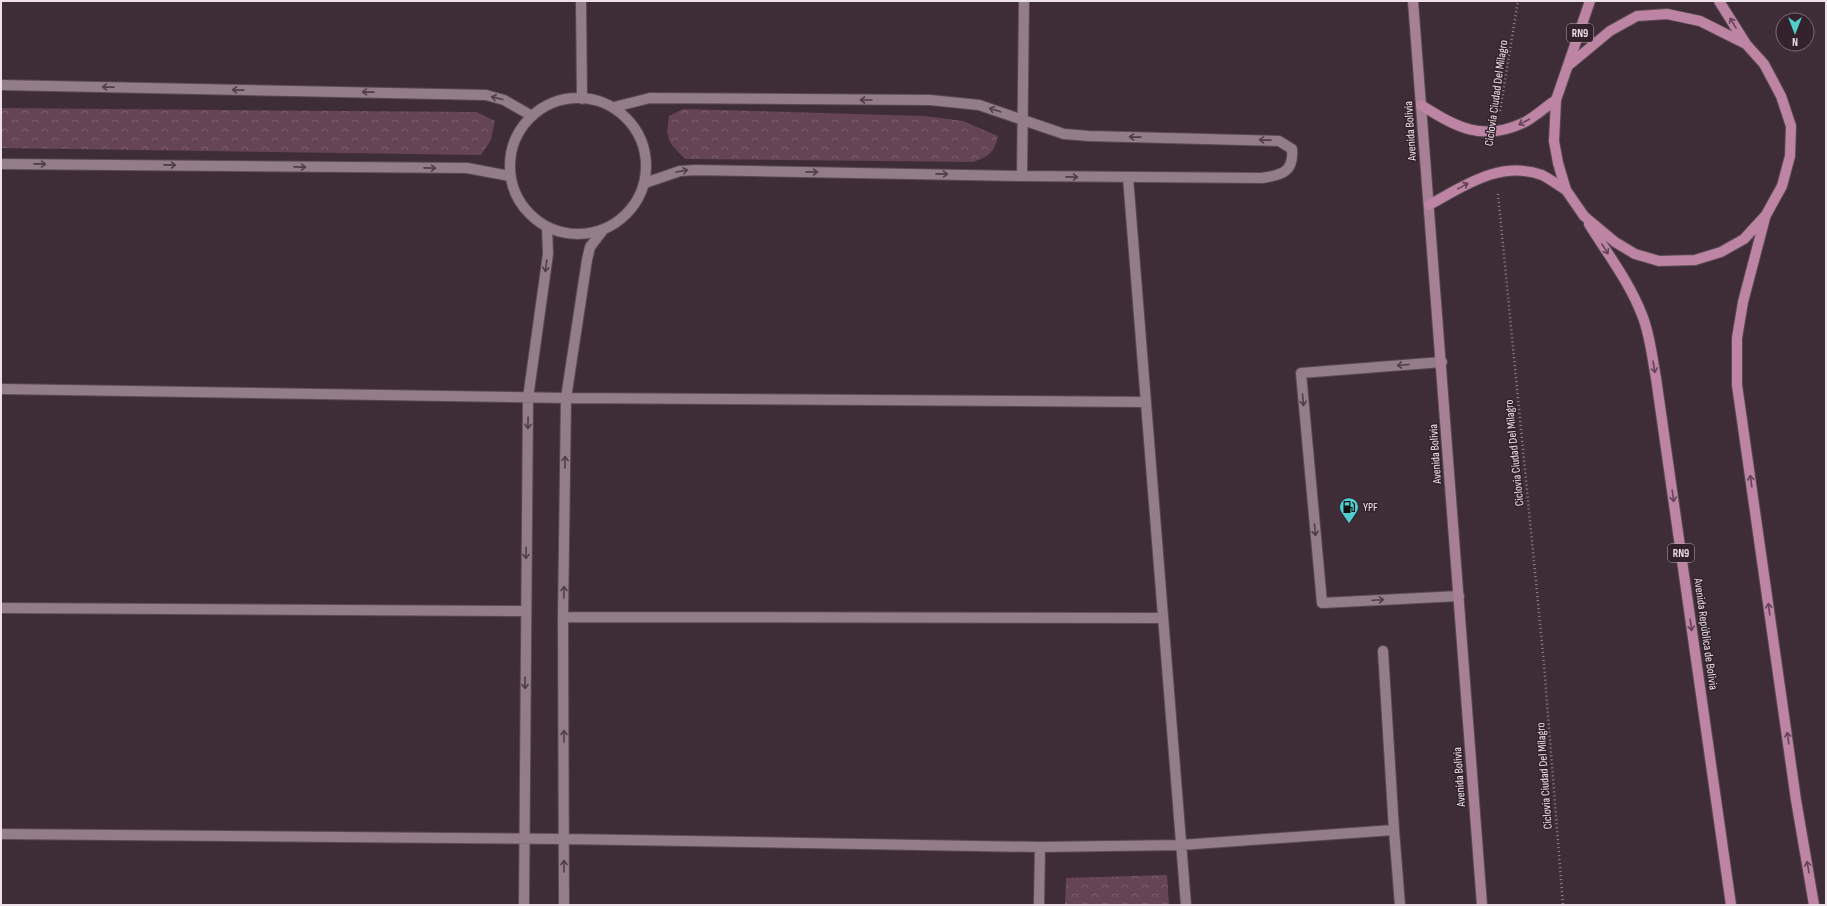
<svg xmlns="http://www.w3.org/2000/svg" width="1827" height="906" viewBox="0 0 1827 906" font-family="'Sofia Sans Condensed',sans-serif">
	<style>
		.park { fill: url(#park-crowns) }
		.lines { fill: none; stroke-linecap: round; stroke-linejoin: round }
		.lane-casing { stroke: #594a52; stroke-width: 12 }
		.street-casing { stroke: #594a52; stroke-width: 12 }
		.secondary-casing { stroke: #594a52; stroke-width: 12 }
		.primary-casing { stroke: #594a52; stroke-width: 12 }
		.path { stroke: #93848c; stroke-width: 2.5; stroke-dasharray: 1 3; stroke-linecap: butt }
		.lane { stroke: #927d88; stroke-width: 10 }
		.street { stroke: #927d88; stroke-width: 10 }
		.secondary { stroke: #a88096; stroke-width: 10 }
		.primary { stroke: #bd84a4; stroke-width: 10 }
		.oneway { stroke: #634456 }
		.oneway2 { stroke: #503d48 }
		.labels { text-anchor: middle; stroke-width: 3; stroke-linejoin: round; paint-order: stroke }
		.shield { fill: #33222c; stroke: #b6a8b0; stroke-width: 1 }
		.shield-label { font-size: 11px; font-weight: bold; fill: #eee2e8 }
		.street-label { font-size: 12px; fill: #eee2e8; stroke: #33222c }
		.poi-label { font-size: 12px; fill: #eee2e8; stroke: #33222c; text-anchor: start }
	</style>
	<defs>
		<pattern id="park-crowns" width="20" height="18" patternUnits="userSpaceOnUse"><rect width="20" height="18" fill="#644455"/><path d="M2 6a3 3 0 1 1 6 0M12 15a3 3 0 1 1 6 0" fill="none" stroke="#7a5f6d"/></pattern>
	</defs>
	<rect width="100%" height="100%" fill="#3e2c36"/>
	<path class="park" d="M1,108L477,112L495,121L491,140L481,155L1,148Z
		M683,109L925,116L963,121L998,136C994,154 989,156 973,162L685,159C668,142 665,140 669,116Z
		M1167,875L1169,905H1065L1066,878Z"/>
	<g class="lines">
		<defs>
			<path id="lane" d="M1442,362L1301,373L1322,603L1459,596"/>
			<path id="street" d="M581,1L582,99
				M1,85L486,95L504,100L532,116
				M510 166a68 68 0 1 1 136 0a68 68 0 1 1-136 0Z
				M614,107L650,98L930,100L979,105L1064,134L1089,136L1279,141L1292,149C1294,172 1282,175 1262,178L1022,176L696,170L680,171L645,183
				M1,164L467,168L510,176
				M1022,176L1024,1
				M1128,177L1186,905
				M1,389L566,398L1145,402
				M1,608L525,611
				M563,617L1162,618
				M1383,651L1394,830L1400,905
				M1,834L565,839L1040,847L1181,845L1394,830
				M524,905L528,398L548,254L547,227
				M564,905L563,617L566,398L587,260L590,247L603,230
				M1039,905L1040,847"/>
			<path id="secondary" d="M1413,1L1482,905"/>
			<path id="primary" d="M1719,1L1746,44
				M1569,65L1610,31L1637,16L1667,14L1700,21L1746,44L1764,64L1781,96L1791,126L1790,156L1782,186L1766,215L1744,239L1721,252L1695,260L1659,261L1635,254L1615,242L1584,216L1566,190L1558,163L1554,141L1556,100L1590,1
				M1421,105C1456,127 1482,142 1523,123C1534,118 1545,107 1556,100
				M1429,205C1464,186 1500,160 1542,175C1550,179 1558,185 1566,190
				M1765,218L1743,302L1737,338V385L1796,800L1814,905
				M1589,224C1607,253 1630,283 1642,315C1650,334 1652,357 1656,378L1731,905"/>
		</defs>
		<use href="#lane" class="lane-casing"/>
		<use href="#street" class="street-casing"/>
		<use href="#secondary" class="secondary-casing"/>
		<use href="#primary" class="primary-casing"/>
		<path class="path" d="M1500,111L1518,1
			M1498,194L1544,664L1563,905"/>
		<use href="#lane" class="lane"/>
		<use href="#street" class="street"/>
		<use href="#secondary" class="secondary"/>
		<use href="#primary" class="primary"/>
	</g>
	<defs><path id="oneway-shaft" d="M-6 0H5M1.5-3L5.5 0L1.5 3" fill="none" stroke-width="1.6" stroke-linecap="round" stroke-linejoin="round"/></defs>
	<g class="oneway">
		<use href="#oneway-shaft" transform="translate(1733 23) rotate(-121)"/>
		<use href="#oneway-shaft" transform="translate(1524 122) rotate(152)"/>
		<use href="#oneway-shaft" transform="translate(1463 186) rotate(-29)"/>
		<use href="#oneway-shaft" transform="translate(1605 249) rotate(58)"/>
		<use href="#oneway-shaft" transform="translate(1654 367) rotate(80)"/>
		<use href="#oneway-shaft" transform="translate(1751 481) rotate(-98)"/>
		<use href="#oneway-shaft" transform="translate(1673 496) rotate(82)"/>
		<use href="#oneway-shaft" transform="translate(1769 609) rotate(-98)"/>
		<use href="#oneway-shaft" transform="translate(1691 625) rotate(82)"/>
		<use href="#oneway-shaft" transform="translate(1788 738) rotate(-98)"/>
		<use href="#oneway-shaft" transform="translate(1808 867) rotate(-100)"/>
	</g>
	<g class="oneway2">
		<use href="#oneway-shaft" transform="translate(108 87) rotate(-179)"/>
		<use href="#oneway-shaft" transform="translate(238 90) rotate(-179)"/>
		<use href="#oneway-shaft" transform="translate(368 92) rotate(-179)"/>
		<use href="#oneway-shaft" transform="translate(497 98) rotate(-166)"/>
		<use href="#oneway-shaft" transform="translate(866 100) rotate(-180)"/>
		<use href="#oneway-shaft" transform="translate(995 110) rotate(-162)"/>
		<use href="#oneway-shaft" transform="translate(1135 137) rotate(-179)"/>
		<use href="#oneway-shaft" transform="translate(1265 140) rotate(-179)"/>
		<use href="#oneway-shaft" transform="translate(40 164) rotate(1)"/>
		<use href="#oneway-shaft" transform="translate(170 165) rotate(1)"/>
		<use href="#oneway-shaft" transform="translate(300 167) rotate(1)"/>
		<use href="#oneway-shaft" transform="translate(430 168) rotate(1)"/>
		<use href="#oneway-shaft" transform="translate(682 171) rotate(-10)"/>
		<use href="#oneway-shaft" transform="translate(812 172) rotate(1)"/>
		<use href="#oneway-shaft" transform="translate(942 174) rotate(1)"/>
		<use href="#oneway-shaft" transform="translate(1072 177) rotate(1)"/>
		<use href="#oneway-shaft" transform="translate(546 266) rotate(98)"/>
		<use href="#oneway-shaft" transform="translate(1403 365) rotate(175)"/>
		<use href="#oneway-shaft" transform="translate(1303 400) rotate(85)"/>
		<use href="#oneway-shaft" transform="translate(528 423) rotate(91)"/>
		<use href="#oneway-shaft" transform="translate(565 462) rotate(-89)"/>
		<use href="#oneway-shaft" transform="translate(1315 530) rotate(85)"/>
		<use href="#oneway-shaft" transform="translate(526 553) rotate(91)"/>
		<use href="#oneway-shaft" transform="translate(564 592) rotate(-89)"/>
		<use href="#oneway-shaft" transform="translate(1378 600) rotate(-3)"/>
		<use href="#oneway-shaft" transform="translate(525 683) rotate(90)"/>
		<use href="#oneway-shaft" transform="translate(564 736) rotate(-90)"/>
		<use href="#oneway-shaft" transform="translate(564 866) rotate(-90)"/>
	</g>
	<defs>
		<symbol id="fuel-pin" viewBox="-11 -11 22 30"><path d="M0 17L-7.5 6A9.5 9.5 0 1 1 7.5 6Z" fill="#52cdcd" stroke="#33222c"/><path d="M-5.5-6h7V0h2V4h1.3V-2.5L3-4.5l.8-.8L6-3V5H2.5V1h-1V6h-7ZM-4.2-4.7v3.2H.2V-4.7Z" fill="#111"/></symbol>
	</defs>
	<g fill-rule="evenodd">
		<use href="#fuel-pin" x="1338" y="496" width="22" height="30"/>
	</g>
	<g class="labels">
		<g class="shield">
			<rect x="1567" y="24" width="26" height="18" rx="3"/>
			<rect x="1668" y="544" width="26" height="18" rx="3"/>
		</g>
		<g class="shield-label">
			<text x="1580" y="37">RN9</text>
			<text x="1681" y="557">RN9</text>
		</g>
		<g class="street-label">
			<text transform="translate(1496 93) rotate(-82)" y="4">Ciclovia Ciudad Del Milagro</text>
			<text transform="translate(1410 131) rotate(-94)" y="4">Avenida Bolivia</text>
			<text transform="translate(1514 453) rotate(-96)" y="4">Ciclovia Ciudad Del Milagro</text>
			<text transform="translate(1435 454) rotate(-94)" y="4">Avenida Bolivia</text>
			<text transform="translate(1706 634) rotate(82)" y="4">Avenida República de Bolivia</text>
			<text transform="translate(1544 776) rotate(-94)" y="4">Ciclovia Ciudad Del Milagro</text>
			<text transform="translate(1459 777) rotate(-94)" y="4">Avenida Bolivia</text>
		</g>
		<g class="poi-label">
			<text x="1363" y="511">YPF</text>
		</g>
	</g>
	<rect width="1827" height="906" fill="none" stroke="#eee2e8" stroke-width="4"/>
	<g transform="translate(1795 32) rotate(180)"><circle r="19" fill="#33222c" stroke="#7e6f77"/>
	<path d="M0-3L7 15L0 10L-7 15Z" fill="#52cdcd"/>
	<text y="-6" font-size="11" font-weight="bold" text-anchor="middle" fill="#eee2e8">N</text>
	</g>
</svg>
